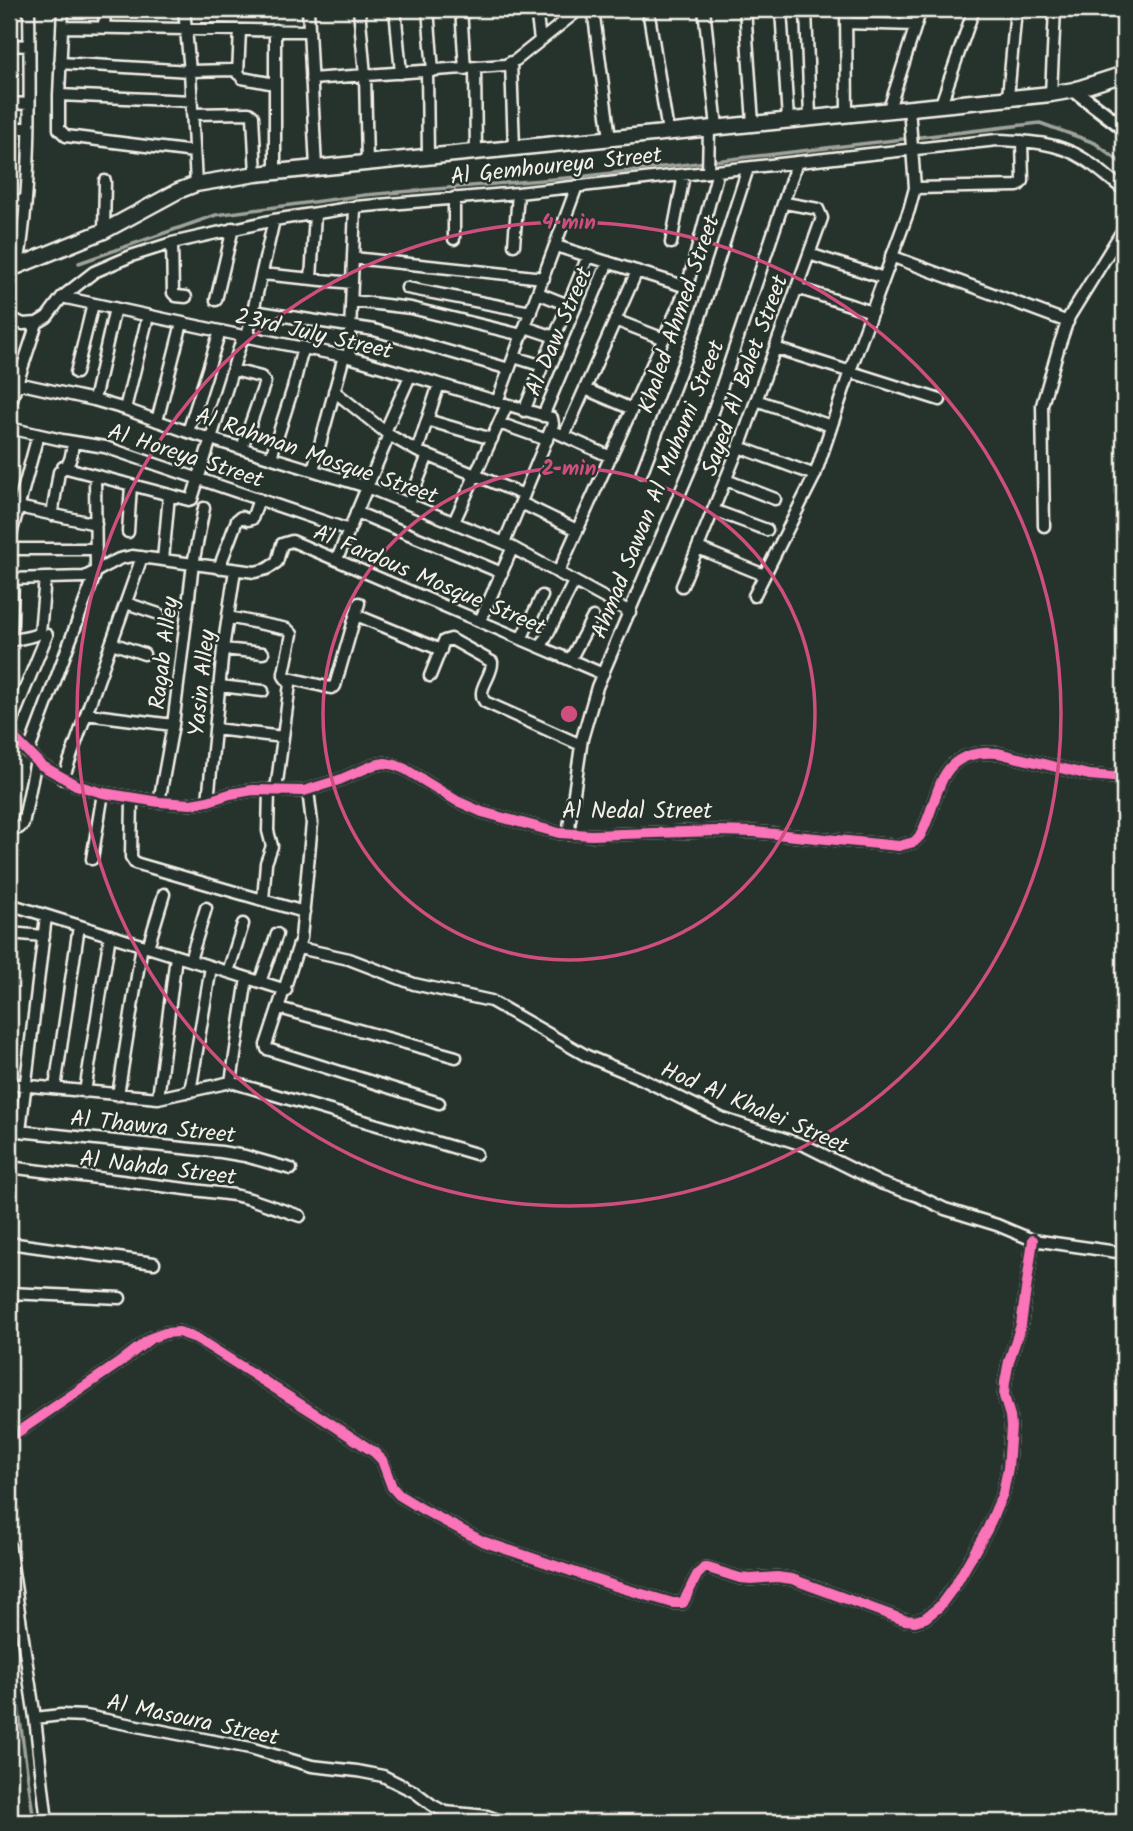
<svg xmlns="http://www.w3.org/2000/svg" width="1133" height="1831" viewBox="0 0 1133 1831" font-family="Kalam,sans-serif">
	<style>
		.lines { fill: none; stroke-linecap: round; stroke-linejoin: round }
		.stream { stroke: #9fa39b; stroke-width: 3.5 }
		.minor-casing { stroke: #f4f1e8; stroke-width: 15 }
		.tertiary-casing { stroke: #f4f1e8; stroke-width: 18 }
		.secondary-casing { stroke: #f4f1e8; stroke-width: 19 }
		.minor { stroke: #26332d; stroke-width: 10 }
		.tertiary { stroke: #26332d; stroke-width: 12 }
		.secondary { stroke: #26332d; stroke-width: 14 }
		.cycleway-casing { stroke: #26332d; stroke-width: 15 }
		.cycleway { stroke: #fb73b8; stroke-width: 10 }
		.ring { fill: none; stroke: #ce4e7e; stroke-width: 3.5 }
		.labels { text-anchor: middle; stroke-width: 5; stroke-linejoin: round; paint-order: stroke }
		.street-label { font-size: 23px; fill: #f4f1e8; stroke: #26332d }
		.centre { fill: #ce4e7e; stroke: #26332d; stroke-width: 3.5 }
		.ring-label { font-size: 21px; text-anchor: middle; font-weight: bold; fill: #ce4e7e; stroke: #26332d; stroke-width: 5; stroke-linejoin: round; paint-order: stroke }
	</style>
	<rect width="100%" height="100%" fill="#26332d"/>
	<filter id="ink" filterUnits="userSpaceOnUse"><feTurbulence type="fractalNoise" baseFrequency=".0143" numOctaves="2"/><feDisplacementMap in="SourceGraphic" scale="14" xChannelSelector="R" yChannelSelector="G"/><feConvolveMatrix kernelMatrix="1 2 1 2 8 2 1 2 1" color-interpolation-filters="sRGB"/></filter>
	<g filter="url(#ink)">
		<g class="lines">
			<path class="stream" d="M79,263L216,215L365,195L578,177L1040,123L1095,143L1124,165
				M9,1640L34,1822"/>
			<defs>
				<path id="minor" d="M63,9L59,95V129L66,136L194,152
					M184,9L190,71L196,184
					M308,9L316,168
					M359,9L365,75L367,163
					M395,9L401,73
					M428,9L433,71
					M461,9L465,69
					M536,9L540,40
					M593,9L610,138
					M648,9L668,132
					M704,9L717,127
					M745,9L753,123
					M781,9L788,120
					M806,9L810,117
					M846,9L847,114
					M846,23L915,25
					M62,27L309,31
					M104,28L105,9
					M9,45L29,46
					M511,62L514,148
					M60,63L190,71L232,70L237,71L242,78L275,84
					M475,68L476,152
					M427,71L428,156
					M238,74L240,30
					M311,79L505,65L516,60L580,9
					M1051,94L1055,9
					M59,95L192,101
					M1008,97L1016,9
					M9,103L29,104
					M941,104L974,9
					M889,109L921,9
					M192,114L249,113L253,116L256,174
					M9,128H28
					M275,172V30
					M708,172L709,128
					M915,188L1018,186L1023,181L1022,141
					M454,198V239
					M9,200L26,201
					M104,231L105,181
					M172,243L173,293L176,296L186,297
					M671,243L684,175
					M514,245L518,193
					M556,246L687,287
					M809,254L884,278
					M891,256L1068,322
					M353,258L544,278
					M18,266C32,184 30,92 29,9
					M262,274L352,283
					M311,279L315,214
					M407,288L531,312
					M797,288L872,312
					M538,293L568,305
					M62,297L243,336L349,357L552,418L553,424L504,543
					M216,300L233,228
					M352,301L411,308L522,335
					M253,311L374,330L509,369
					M9,314L15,320L23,324L37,323L47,317L62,297L94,272L131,256L172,243L274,220L355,207L518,193L997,140C1027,141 1058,142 1084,159C1098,168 1111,180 1124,190
					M615,320L664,339
					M525,327L555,337
					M247,337L274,220
					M775,348L940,400
					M349,357L355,207
					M514,357L543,366
					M233,370L261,377L265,382L242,448
					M76,373L93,304
					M17,383L94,400L125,409L188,432L367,487L504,543L630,612
					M585,389L632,409
					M334,391L389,435L417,451L524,495
					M94,400L115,308
					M756,400L831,426
					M497,402L577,186
					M9,408L37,323
					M125,409L148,316
					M524,411L588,256
					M543,416L608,262
					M427,420L492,439
					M157,421L182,323
					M499,423L547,440
					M9,428L62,440L105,447L349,530
					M551,430L611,457
					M188,432L220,331
					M385,432L410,376
					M564,436L637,271
					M739,447L815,475
					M417,451L439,384
					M271,457L293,388L303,347
					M63,467L189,500L192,499L243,336
					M313,470L344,356
					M642,472L697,327L748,168
					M726,480L775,499
					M409,503L428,455
					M521,503L573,528
					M9,505L96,524
					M713,510L767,530
					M356,512L502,573
					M52,515L59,472C61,470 64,468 66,466C72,461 72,449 73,442
					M454,522L507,405
					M1044,526L1042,405L1059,346L1069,317L1124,228
					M128,532L131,485
					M9,542L38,435
					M698,548L764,575
					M9,549H96
					M337,559L389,435
					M163,560L169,495
					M219,568L237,520L241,517L248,520L252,519L259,499
					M558,573L687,287L718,171
					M9,579L85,577L119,559L132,556L255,572L267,569L277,562L282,544L292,541L603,674
					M682,586L743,437L822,218L818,209L785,203
					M754,596L815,475L850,371L909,210L915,188L909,107
					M126,603L159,614
					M356,615L441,650
					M228,617L287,629L292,634L284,673V676L290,684L276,790
					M480,621L512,549
					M521,639L542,596
					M11,641L13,579
					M9,642C18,638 31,638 40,633L45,578
					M112,643L144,654
					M541,647L574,582
					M223,649L263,653
					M570,660L593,617
					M430,676L444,641L451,639L492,662C493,676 475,690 485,702L581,745
					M285,677L331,688L335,686L359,603
					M220,686L263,691
					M86,714L173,725
					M9,728L47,635
					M215,729L283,737
					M9,733L41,765L76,785L103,793L159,802L191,804L208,801L230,794L253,790L304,791L339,780L374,765L385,763L395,765L405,769L457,801L482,812L559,833L591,835L717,831L754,832L899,846L914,842L920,836C942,796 934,748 998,753L1089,775L1124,778
					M28,753L96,572L95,476
					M63,779L142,557
					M308,790L312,823L301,938L266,1045L267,1049L439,1103
					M132,798L131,857L135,863L304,912
					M208,801L223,649L235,570
					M159,802L173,725L193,564L204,508
					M9,826L19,828L23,824L36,760
					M568,834L582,739L597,687L707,430L797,162
					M92,859L103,793
					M263,900L266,863L272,846L268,831L269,790
					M9,904L286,990
					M9,933L44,936
					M148,947L164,894
					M299,948L349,959L414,984L491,1001L587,1056L642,1079L721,1118L806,1146L880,1183L918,1196L945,1209L997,1225L1033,1240L1124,1253
					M190,960L206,908
					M228,972L243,924
					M260,982L277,934
					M279,1008L456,1057
					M231,1082L247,978
					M9,1084L158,1098L231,1082L476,1154
					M55,1088L79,926
					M85,1092L110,935
					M190,1092L211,967
					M118,1095L142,945
					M158,1098L176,956
					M9,1130L221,1152L245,1156L291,1169
					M20,1131L46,916
					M9,1167L234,1195L250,1199L300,1216
					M9,1243L154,1263
					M9,1293L120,1298
					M9,1438L119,1363L151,1338L165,1333L179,1332L196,1338L333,1425L374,1452L382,1460L392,1487L399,1495L422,1509L482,1541L615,1586L673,1603H683L697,1575L704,1568H708L740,1578L751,1579L777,1577L792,1579L904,1620L915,1621L925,1618L939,1607L956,1584L987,1530L1003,1493L1008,1468L1011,1427L1010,1416L1004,1396L1005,1382L1009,1361L1021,1325L1033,1240
					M9,1545L35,1718L47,1822
					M35,1718L61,1715L86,1716L250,1748L312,1766L357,1771L383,1776L415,1792L432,1805L445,1812L487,1816L504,1822"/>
				<path id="tertiary" d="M1074,90L1124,128"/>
				<path id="secondary" d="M9,268L18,266L104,231L178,191L196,184L256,174L1051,94L1074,90L1124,74"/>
			</defs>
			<use href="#minor" class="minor-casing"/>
			<use href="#tertiary" class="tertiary-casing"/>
			<use href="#secondary" class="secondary-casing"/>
			<use href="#minor" class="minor"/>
			<use href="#tertiary" class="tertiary"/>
			<use href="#secondary" class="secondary"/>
			<defs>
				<path id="cycleway" d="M9,733L41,765L76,785L103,793L159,802L191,804L208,801L230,794L253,790L304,791L339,780L374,765L385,763L395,765L405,769L457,801L482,812L559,833L591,835L717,831L754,832L899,846L914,842L920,836C942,796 934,748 998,753L1089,775L1124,778
					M9,1438L119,1363L151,1338L165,1333L179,1332L196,1338L333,1425L374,1452L382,1460L392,1487L399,1495L422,1509L482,1541L615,1586L673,1603H683L697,1575L704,1568H708L740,1578L751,1579L777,1577L792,1579L904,1620L915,1621L925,1618L939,1607L956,1584L987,1530L1003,1493L1008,1468L1011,1427L1010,1416L1004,1396L1005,1382L1009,1361L1021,1325L1033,1240"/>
			</defs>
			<use href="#cycleway" class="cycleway-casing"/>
			<use href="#cycleway" class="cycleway"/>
		</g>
	</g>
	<g class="ring">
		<circle cx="569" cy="714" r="246"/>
		<circle cx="569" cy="714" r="492"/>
	</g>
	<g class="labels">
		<g class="street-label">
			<text transform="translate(556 165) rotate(-6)" y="8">Al Gemhoureya Street</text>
			<text transform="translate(678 314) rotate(-71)" y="8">Khaled Ahmed Street</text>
			<text transform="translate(558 331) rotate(-67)" y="8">Al Daw Street</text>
			<text transform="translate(314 333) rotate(13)" y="8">23rd July Street</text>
			<text transform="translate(744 375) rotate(-70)" y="8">Sayed Al Balet Street</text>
			<text transform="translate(186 455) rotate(18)" y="8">Al Horeya Street</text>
			<text transform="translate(317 455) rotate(19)" y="8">Al Rahman Mosque Street</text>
			<text transform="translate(657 489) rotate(-68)" y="8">Ahmad Sawan Al Muhami Street</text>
			<text transform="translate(430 579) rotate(23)" y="8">Al Fardous Mosque Street</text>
			<text transform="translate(163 653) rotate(-83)" y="8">Ragab Alley</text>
			<text transform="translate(201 683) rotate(-84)" y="8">Yasin Alley</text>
			<text x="637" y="818">Al Nedal Street</text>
			<text transform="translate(755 1107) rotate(23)" y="8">Hod Al Khalei Street</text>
			<text transform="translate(153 1126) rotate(6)" y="8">Al Thawra Street</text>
			<text transform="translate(158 1167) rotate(7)" y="8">Al Nahda Street</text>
			<text transform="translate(193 1719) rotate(12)" y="8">Al Masoura Street</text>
		</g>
	</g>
	<circle cx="569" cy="714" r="10" class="centre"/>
	<g class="ring-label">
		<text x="569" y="229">4 min</text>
		<text x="569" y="475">2 min</text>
	</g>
	<rect width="1133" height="1831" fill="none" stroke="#26332d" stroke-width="35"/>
	<rect x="18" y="18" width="1098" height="1796" fill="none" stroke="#f4f1e8" stroke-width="2.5" filter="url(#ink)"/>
</svg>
